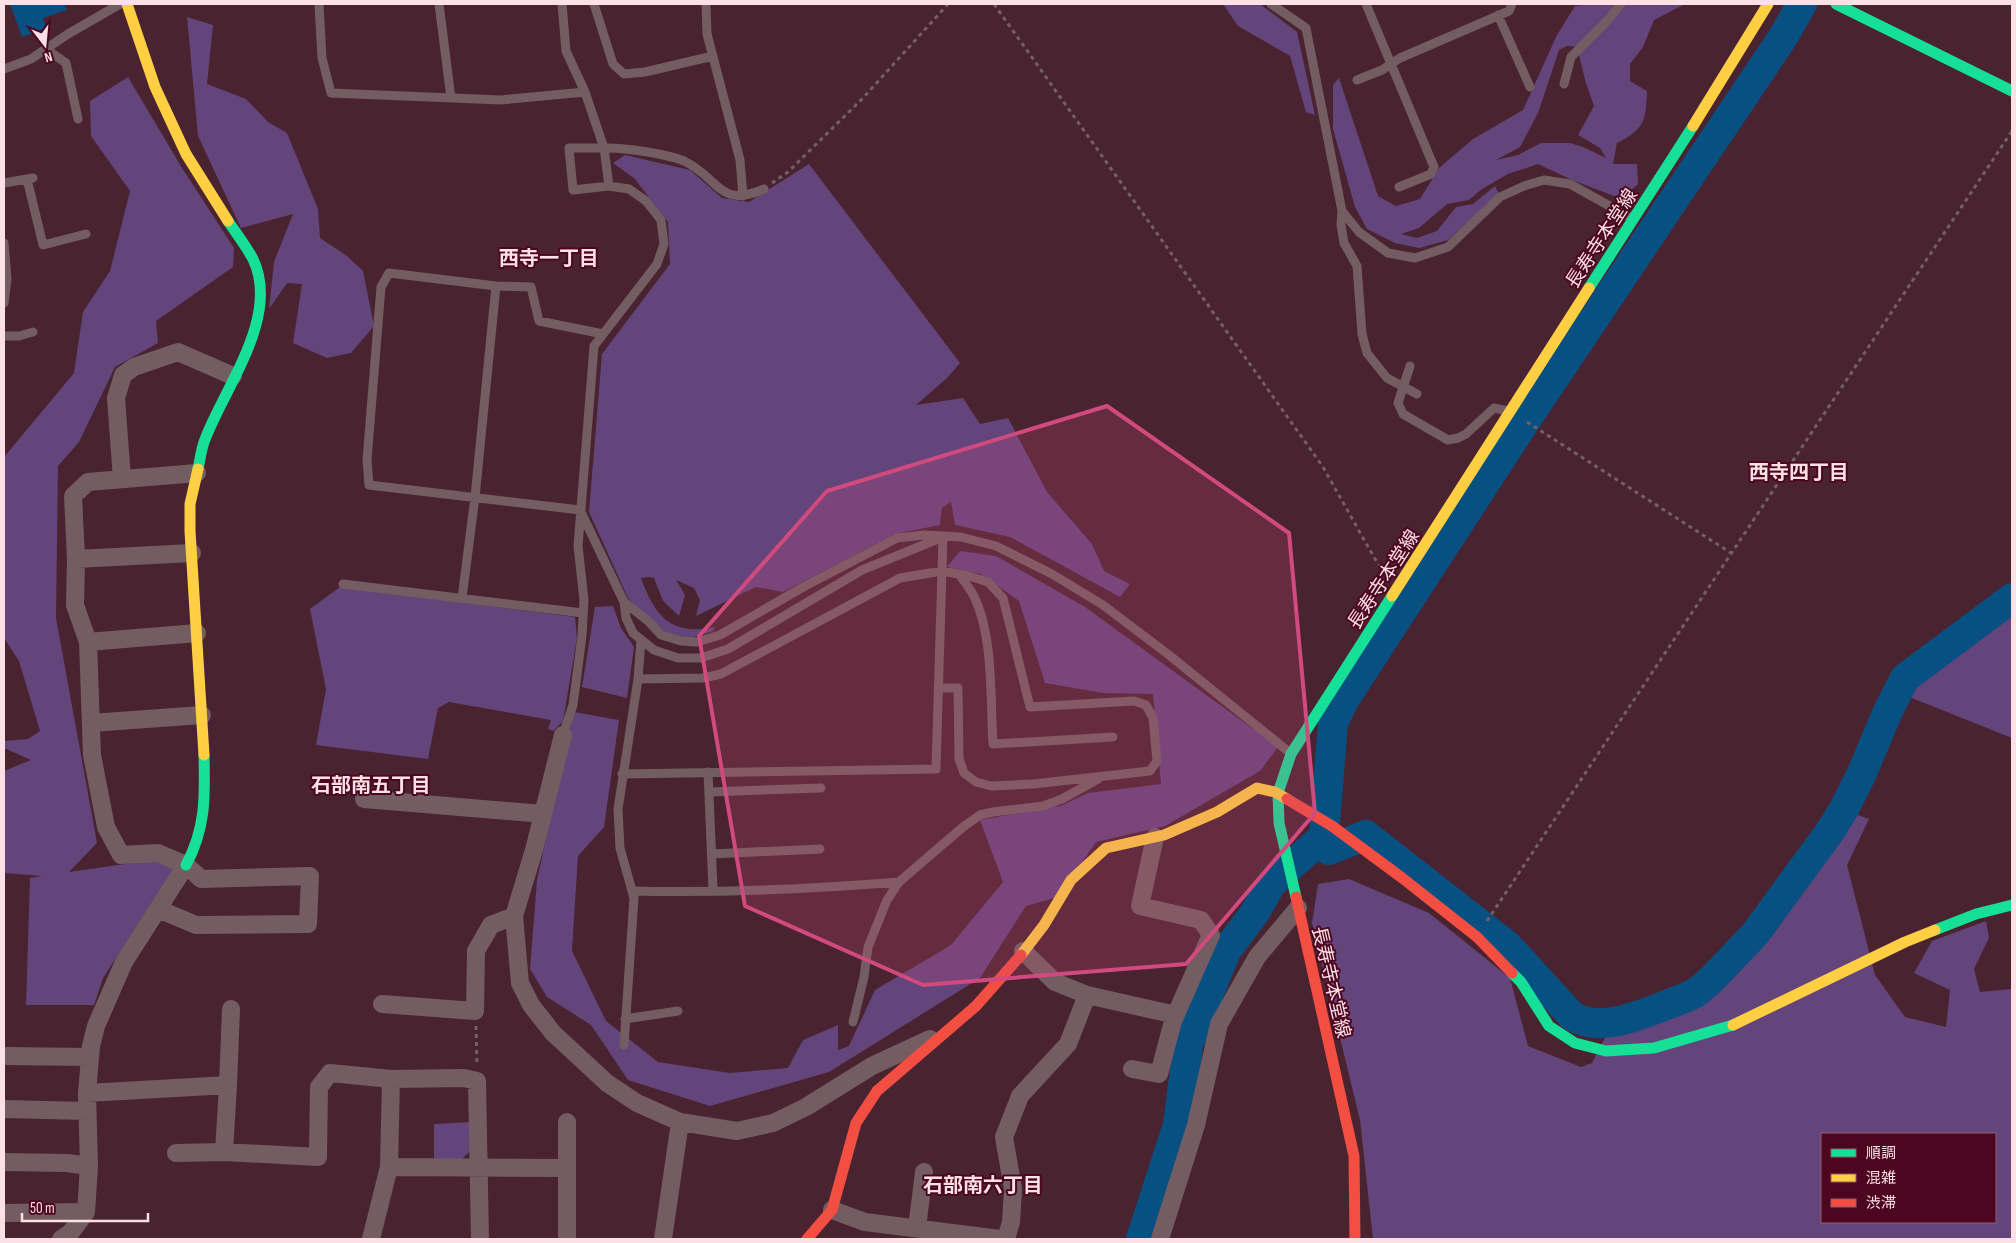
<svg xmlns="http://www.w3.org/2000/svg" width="2016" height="1243" viewBox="0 0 2016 1243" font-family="'Sofia Sans Condensed','Noto Sans JP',sans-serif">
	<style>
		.green { fill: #63447b; fill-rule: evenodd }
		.water { fill: #085081 }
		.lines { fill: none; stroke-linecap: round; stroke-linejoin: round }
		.river { stroke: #085081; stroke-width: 30 }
		.path { stroke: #755f66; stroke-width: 3; stroke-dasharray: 4 4; stroke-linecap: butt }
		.lane { stroke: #735d62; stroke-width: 9 }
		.street { stroke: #735d62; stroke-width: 18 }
		.fast { stroke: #16e098; stroke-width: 11 }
		.slow { stroke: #ffcf43; stroke-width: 11 }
		.jam { stroke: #f24e42; stroke-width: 11 }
		.marked { fill: #d04a7e; fill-opacity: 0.2; stroke: #d04a7e; stroke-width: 4; stroke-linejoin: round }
		.labels { text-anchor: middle; stroke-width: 4; stroke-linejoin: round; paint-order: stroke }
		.street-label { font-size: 19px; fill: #fbe0e5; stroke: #4d0620 }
		.neighbourhood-label { font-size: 20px; font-weight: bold; fill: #fbe0e5; stroke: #4d0620 }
	</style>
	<rect width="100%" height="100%" fill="#4a2330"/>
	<path class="green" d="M1223,4H1260L1297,32L1315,115L1306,112L1290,56L1238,26Z
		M1593,4H1619L1581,47L1567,46L1559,50L1538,113L1520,147L1496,160L1518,155L1541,143H1570L1583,147L1606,158L1600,148L1578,135L1594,106L1585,80L1579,55L1622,4H1685L1654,20L1643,47L1630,64V81L1647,91C1646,120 1645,129 1617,143L1613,164H1637L1638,184L1622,199L1572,180L1538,164L1508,174L1482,189L1469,200L1447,204L1419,228L1401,234L1417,238L1437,231L1456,207L1473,204L1495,186L1499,194L1448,240L1419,248L1395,243L1367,229L1355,207L1333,129V85L1339,78L1378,196L1396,206L1420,199L1439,168L1473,139L1523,110L1557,35L1575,6Z
		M187,17L213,25L207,84L246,99L268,122L287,133L318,209L320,238L347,256L363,271L374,326L351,353L327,358L293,343L302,284L287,283L269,309L274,262L293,214L241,228L198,136Z
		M128,77L182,168L234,248L233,267L156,321L158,343L115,367L79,442L58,466L56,618L97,843L69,872L160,859L174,868L103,978L94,1005H26L30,878L42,876L4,873V771L31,760L4,748V741L28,739L40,731L19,661L4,638V457L74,373L83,312L110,271L130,191L91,136L90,101Z
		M625,155L690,170L722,198L749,202L809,164L960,363L947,378L916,405L963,398L980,424L1008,418L1047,492L1092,544L1104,571L1130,584L1120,597L1010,537L955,525L951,502L942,508L940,525L895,534L783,592L756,587L696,616L700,600L694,588L676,580L685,595L679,616L663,601L654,578L649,577L641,578C655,617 671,636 715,627L713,631L691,638L655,632L628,598L589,512L602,354L670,264L668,222L634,178L613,163Z
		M960,551L996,556L1085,607L1278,747L1260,771L1165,826L1096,842L1058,897L1026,906L980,978L829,1072L710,1106L628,1080L591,1025L547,997L530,969L537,880L574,712L619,720L604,827L578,856L572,951L606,1021L658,1062L730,1073L788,1068L803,1040L838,1025V1050L849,1046L875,990L951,945L1003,882L980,820L1060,806L1088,793L1161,784L1153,694L1103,693L1045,683L1019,601L981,574L947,567Z
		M340,587L575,617L577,638L563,721L553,731L548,729L551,720L449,702L438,708L428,759L316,745L326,689L310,609Z
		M2012,594V738L1912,698V663Z
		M613,606L621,628L634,647L627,698L582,687L595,607Z
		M1843,810L1869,819L1847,865L1875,975L1905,1017L1946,1027L1950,990L1914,973L1932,941L1986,921L1989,938L1974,969L1980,992L2012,989V1239H1373L1360,1120L1312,923L1318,884L1349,879L1429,913L1510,978L1528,1046L1581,1067L1592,1063L1618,1012L1699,987ZM1822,1134H1995V1222H1822Z
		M471,1122L470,1151L460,1161H434V1124Z"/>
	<path class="water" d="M10,4H64L67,10L43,18L46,28L22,37Z"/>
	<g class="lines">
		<path class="river" d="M1329,850L1366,835L1508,946L1572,1016C1604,1036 1653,1009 1685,998L1697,992L1712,979L1755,934L1831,830L1845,807L1862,773L1888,711L1905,678L2012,598
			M1141,1239L1178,1125L1188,1045L1226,951L1254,914L1271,884L1324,836L1333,723L1344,700L1526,420L1783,37L1802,4"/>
		<path class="path" d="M994,4L1323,467L1375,559L1384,572
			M772,183L788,172L863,98L948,4
			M1527,422L1731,553
			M1487,921L2012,131
			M476,1026L477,1065"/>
		<path class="lane" d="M319,4L322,58L331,93L501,100L585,92L604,148H569L573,190L609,186
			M439,4L451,98
			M562,4L566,51L585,92
			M594,4L613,64L624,74L645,72L713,56
			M706,4L707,34L740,160L743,196
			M1271,4L1306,28L1342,211L1359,232L1388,253L1415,258L1448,247L1500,197L1524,186L1544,180L1570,184L1633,219
			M1366,4L1434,167L1431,174L1399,187
			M1498,15L1530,87
			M46,49L66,63L78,119
			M4,69L31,59L68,34L120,4
			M1357,80L1382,70L1400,58L1509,11L1512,4
			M1564,84L1571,57L1608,20L1621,4
			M27,179L43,245L86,234
			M4,183L33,178
			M1342,211L1341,225L1344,243L1357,266L1362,334L1367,353L1387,378L1417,394
			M4,243L7,279L4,303
			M603,334L539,321L531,287L496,286L389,273L381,287L367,460L369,485L580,510L624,602L626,618L633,633L654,650L678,658H701L728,649L862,570L943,537
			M4,336H19L33,332
			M1410,366L1398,403L1403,414L1448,440L1458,438L1466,434L1494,408L1508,411
			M959,574C964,581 970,589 974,596C994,638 990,699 993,744L1113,737
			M343,584L583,613
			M462,598L475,497L496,286
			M624,602L648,621L661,635L681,641L697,642L720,635L805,586L897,538L924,535L961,537L996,546L1052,574L1103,605L1169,655L1289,752
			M638,679L703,678L721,674L900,578L942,571L969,576L988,582L1003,598L1030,707L1134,701L1146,705L1153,718L1157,761L1150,771L1033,784L991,786L976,782L964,773L959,759L958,688H938
			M563,735L573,705L582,636L584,600L578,546L594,346L657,264L664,244L661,220L646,201L629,189L609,186L604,148C623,147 667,154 684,161C720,178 718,209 764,189
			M708,772L713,890
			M622,774L936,769L943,537
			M709,792L821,788
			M712,854L820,849
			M632,891C719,893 812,889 899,882
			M625,1019L678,1011
			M853,1022L864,977L868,947L887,900L899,882L963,827L980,815L993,812L1043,806L1062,799L1098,779
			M624,1045L634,898L620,848L618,809L638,679L641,640"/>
		<path class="street" d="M122,479L116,398L123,375L134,367L178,352L233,376
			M76,559L192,553
			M88,642L197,633
			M91,723L202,715
			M563,735L534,850L514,916L520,983L531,1005L553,1033L607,1083L637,1103L680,1122L737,1131L773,1123L806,1107L872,1066L930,1039
			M364,799L543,814
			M158,909L196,925L308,924L310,876L201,879L186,865L158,853L121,855L106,827L92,755L88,642L75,605L76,559L73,496L88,482L197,473
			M1023,951L1055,982L1087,995L1176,1015
			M382,1004L475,1011L476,951L491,925L514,916
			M4,1056L90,1057
			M1132,1069L1159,1074L1173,1021L1211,935L1201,920L1140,906L1155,837
			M228,1085L231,1009
			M87,1093L228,1085L224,1152
			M4,1109L87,1111
			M567,1122V1239
			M176,1153L224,1152L318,1157L319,1087L330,1073L391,1079L464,1078L477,1081L480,1239
			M4,1162L67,1163L89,1166
			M389,1167L567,1168
			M832,1210L865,1222L1000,1239
			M4,1213L86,1212
			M917,1228L924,1172
			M61,1239L71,1232L86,1212L89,1166L87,1093L91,1046L96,1026L124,962L186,865
			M371,1239L389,1167L391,1079
			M663,1239L680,1122
			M1006,1239L1011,1222L1013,1189L1004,1137L1020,1096L1068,1044L1087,995
			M1160,1239L1196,1125L1219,1024L1257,957L1298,908"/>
		<path class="fast" d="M1836,4L2012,91
			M1589,288L1693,126
			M198,469C200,460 201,451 204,442C223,389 281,318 253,259C246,246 236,233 228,221
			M186,865C206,828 205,796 204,755
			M1296,897L1279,823L1278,793L1291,754L1392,596
			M1935,930L1976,914L2012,905
			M1512,973L1521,982L1549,1026L1575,1043L1606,1051L1654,1048L1733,1025"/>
		<path class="slow" d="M127,4L155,87L186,154L228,221
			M1693,126L1768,4
			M198,469L190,504V531L204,755
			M1392,596L1589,288
			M1021,955L1044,925L1071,880L1106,848L1164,835L1217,812L1257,788L1275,792L1287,799
			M1733,1025L1905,942L1935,930"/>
		<path class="jam" d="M1287,799L1332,826L1401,877L1477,937L1512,973
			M1296,897L1354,1156L1355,1239
			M807,1239L832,1210L856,1123L877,1091L976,1006L1021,955"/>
	</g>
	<path class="marked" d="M1107,406L1289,533L1315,813L1186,964L923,985L745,906L699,636L827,491Z"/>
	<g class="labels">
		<g class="street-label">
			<text transform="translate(1601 238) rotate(-57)" y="7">長寿寺本堂線</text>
			<text transform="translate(1383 579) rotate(-57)" y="7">長寿寺本堂線</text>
			<text transform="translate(1332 982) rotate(77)" y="7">長寿寺本堂線</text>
		</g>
		<g class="neighbourhood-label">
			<text x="549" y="265">西寺一丁目</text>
			<text x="1799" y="479">西寺四丁目</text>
			<text x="371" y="792">石部南五丁目</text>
			<text x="983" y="1192">石部南六丁目</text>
		</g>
	</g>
	<rect width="2016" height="1243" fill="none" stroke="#fbe0e5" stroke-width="10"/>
	<rect x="1821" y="1133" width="175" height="90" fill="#4d0620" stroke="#935d6f"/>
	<rect x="1831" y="1149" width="25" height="8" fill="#16e098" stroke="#935d6f"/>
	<text x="1866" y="1158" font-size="15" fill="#fbe0e5">順調</text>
	<rect x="1831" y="1174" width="25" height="8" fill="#ffcf43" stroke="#935d6f"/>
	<text x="1866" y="1183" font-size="15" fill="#fbe0e5">混雑</text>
	<rect x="1831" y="1199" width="25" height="8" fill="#f24e42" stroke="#935d6f"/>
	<text x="1866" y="1208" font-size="15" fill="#fbe0e5">渋滞</text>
	<g transform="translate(45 45) rotate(164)" stroke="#4d0620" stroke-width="4" paint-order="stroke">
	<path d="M0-4L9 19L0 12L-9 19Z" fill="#fbe0e5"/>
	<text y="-8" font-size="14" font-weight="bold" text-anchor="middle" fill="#fbe0e5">N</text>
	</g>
	<path d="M22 1213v8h126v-8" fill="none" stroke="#fbe0e5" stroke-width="2.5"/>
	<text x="30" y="1213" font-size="15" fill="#fbe0e5" stroke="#4d0620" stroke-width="4" paint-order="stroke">50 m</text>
</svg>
